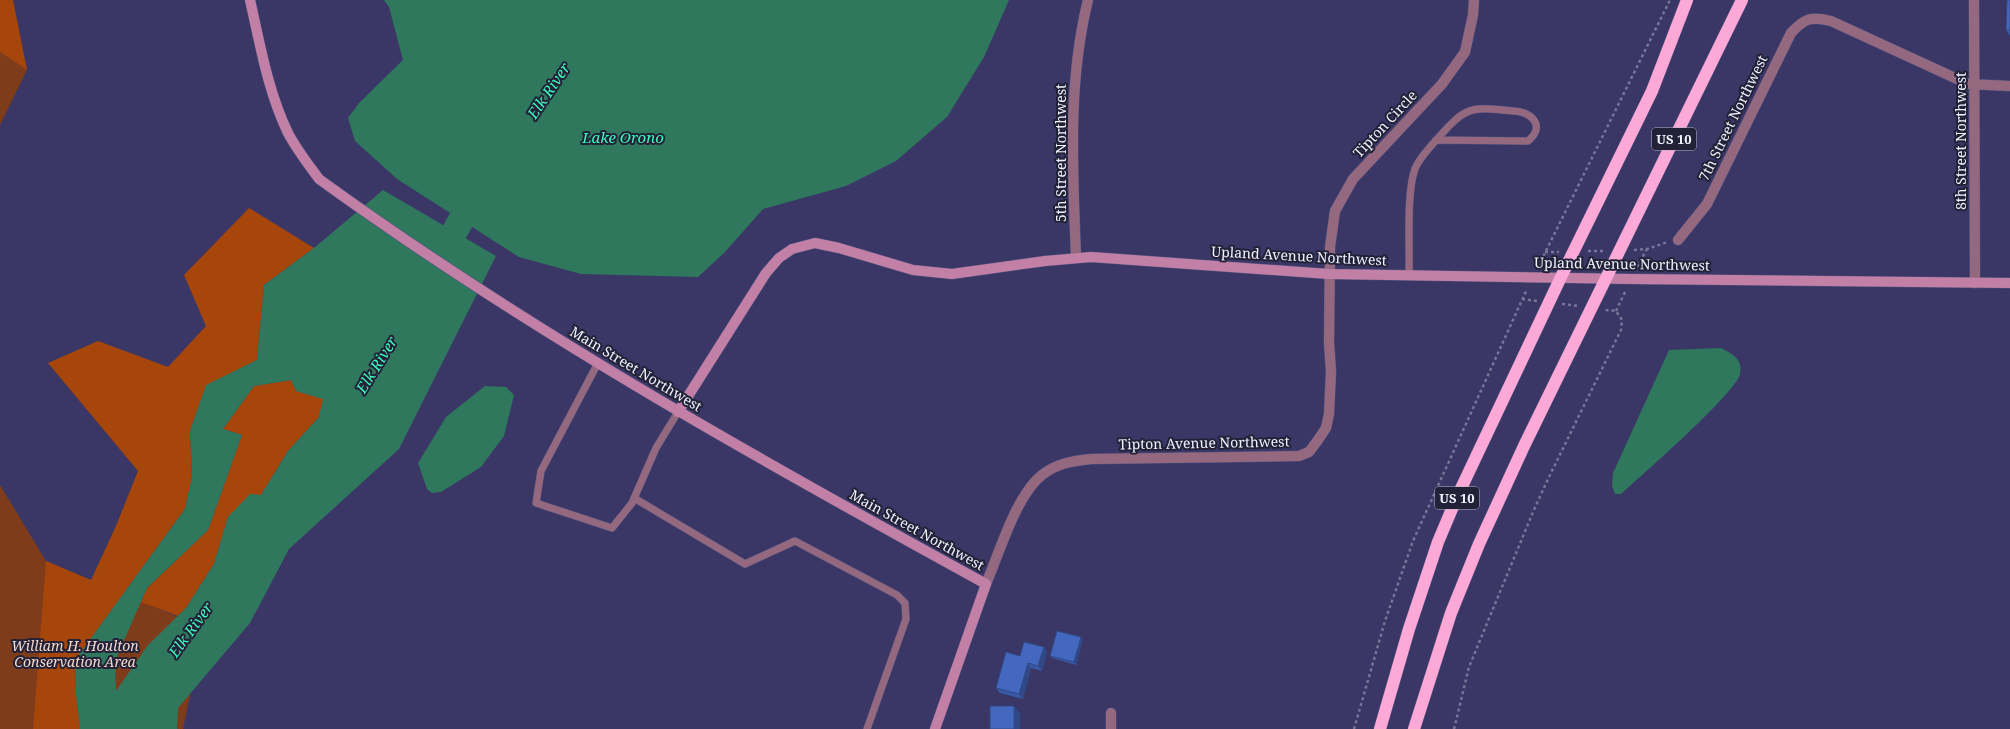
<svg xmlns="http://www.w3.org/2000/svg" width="2010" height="729" viewBox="0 0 2010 729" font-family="'Noto Serif',serif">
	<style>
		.green { fill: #7f3c1a }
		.forest { fill: #a7460a }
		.water { fill: #2f785d; fill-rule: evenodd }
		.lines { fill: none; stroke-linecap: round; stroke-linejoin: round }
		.river { stroke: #2f785d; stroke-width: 26 }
		.lane-casing { stroke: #57547e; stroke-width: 8 }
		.street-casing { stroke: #57547e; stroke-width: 11 }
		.secondary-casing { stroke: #57547e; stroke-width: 11 }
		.highway-casing { stroke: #57547e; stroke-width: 13 }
		.path { stroke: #787599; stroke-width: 2.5; stroke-dasharray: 3 3; stroke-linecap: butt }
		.lane { stroke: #946980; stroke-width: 7 }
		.street { stroke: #946980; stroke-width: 10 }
		.secondary { stroke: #c380a6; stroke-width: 10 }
		.highway { stroke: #fda9d8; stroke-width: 12 }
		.wall { fill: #3a59a4 }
		.shaded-wall { fill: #304986 }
		.building { fill: #4468bf; stroke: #304986 }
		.labels { text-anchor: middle; stroke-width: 4; stroke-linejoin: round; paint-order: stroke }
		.shield { fill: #222137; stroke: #b4b3c2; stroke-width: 1 }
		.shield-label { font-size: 13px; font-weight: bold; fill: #f2f2fe }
		.street-label { font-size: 14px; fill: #f2f2fe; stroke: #222137 }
		.park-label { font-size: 14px; font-style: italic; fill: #f4d8cc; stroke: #222137 }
		.water-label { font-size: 15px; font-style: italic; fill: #3bfbbc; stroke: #222137 }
	</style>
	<rect width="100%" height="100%" fill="#3a3666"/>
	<path class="green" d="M0,52L27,70L0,125Z
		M0,485L46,561L204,628L183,729H0Z"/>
	<path class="forest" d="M0,0H13L27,70L0,52Z
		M249,208L314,248L264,285L257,360L206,386L190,431L192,477L185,509L75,660L76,695L80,729H33L46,561L91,580L116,526L138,471L48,363L98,341L168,367L206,326L184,275Z
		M291,380L296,391L324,399L319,417L288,451L261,495L228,517L214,564L186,608L178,616L141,602L147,588L208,530L242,435L223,429L254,386Z"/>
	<path class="water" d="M384,0H1009L984,57L947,117L896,161L846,186L763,209L725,252L698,277L581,274L519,257L397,179L355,141L348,118L359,103L403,60L389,7Z
		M383,190L496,256L399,449L289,549L250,623L178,708L177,729H80L76,695L75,660L185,509L192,477L190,431L206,385L257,360L264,285L314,248ZM291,380L296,391L323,399L319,417L288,451L261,495L250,494L228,517L214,564L186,608L148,645L116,691L115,661L147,588L208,530L242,435L223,429L254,386Z
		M1721,348C1733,354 1743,359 1740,374C1736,393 1641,476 1621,494H1615L1612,486L1613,473L1669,350Z
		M485,386L506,387L514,395L504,436L481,467L441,492L432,493L427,489L418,463L446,417Z"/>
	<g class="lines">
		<path class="river" d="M437,264L461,220L481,191"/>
		<defs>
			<path id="lane" d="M1409,276C1410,247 1406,194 1415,169C1419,158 1431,146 1439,137C1467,105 1472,107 1513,111C1532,112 1546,126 1528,141L1436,140
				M598,363L541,471L536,503L612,528L632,503L656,448L678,412
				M634,498L745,564L795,541L897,595L905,603L906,619L867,729"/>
			<path id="street" d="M1974,0L1975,283
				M1678,240L1707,204L1791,33C1805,18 1811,16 1831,21L1968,84L2010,86
				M1076,258C1073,172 1067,85 1088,0
				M986,584C999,554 1016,495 1042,475C1057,463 1073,461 1091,459L1299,456L1309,452L1318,440L1326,428L1329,414L1331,371L1329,343L1330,247L1335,211L1353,179L1442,84L1465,52L1473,15L1474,0
				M1111,713V729"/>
			<path id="secondary" d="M250,0C260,44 268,92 288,133C297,150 308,164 319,179C530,332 758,459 986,584L935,729
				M678,412L766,273L779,258L792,249L815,243L839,248L913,270L952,274L1045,261L1091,257L1329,274L1631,279L2010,283"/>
			<path id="highway" d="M1380,729L1409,629L1438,542L1457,497L1561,277L1652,91L1687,0
				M1414,729L1451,613L1479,544L1524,446L1742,0"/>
		</defs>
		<use href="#lane" class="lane-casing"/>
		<use href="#street" class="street-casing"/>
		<use href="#secondary" class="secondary-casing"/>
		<use href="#highway" class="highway-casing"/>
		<path class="path" d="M1634,250L1647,249L1668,242
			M1588,251H1605
			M1545,252H1559
			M1538,267L1670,0
			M1637,267L1647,249
			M1522,299L1537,301
			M1562,304L1579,306
			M1616,311L1626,290
			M1354,729L1385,621L1413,541L1527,289
			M1454,729L1469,667L1533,512L1548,479L1621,330L1622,320L1616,311L1605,310"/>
		<use href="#lane" class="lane"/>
		<use href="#street" class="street"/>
		<use href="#secondary" class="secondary"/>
		<use href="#highway" class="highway"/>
	</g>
	<path class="wall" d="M2010,0V36L2006,30Z
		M1083,639L1076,665L1052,658L1050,656Z
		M1044,647L1047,652L1042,671L1031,668L1023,699L1000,693L996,688L1020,656Z"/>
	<path class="shaded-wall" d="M1081,637L1083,639L1076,665L1074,662Z
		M1044,647L1047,652L1042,671L1038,666Z
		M1028,663L1031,668L1023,699L1019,694Z
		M1014,706L1020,714V729H1014Z"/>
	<path class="building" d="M2007,0H2010V30H2006Z
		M1057,631L1081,637L1074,662L1050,656Z
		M1024,642L1044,647L1038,666L1028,663L1019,694L996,688L1006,652L1020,656Z
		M990,706H1014V729H990Z"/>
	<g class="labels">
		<g class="shield">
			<rect x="1652" y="128" width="44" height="22" rx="3"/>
			<rect x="1435" y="487" width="44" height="22" rx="3"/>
		</g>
		<g class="shield-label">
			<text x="1674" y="144">US 10</text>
			<text x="1457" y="503">US 10</text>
		</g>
		<g class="street-label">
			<text transform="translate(1733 118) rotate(-64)" y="5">7th Street Northwest</text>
			<text transform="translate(1385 124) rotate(-47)" y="5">Tipton Circle</text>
			<text transform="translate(1961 141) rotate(-90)" y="5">8th Street Northwest</text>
			<text transform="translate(1061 153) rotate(-90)" y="5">5th Street Northwest</text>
			<text transform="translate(1299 256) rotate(3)" y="5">Upland Avenue Northwest</text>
			<text transform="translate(1622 264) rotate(1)" y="5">Upland Avenue Northwest</text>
			<text transform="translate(636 369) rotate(31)" y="5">Main Street Northwest</text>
			<text transform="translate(1204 443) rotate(-1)" y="5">Tipton Avenue Northwest</text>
			<text transform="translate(917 530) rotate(29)" y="5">Main Street Northwest</text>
		</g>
		<g class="park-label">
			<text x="75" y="651">William H. Houlton<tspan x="75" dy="16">Conservation Area</tspan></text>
		</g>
		<g class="water-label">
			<text transform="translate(549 91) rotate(-56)" y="5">Elk River</text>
			<text x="623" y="143">Lake Orono</text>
			<text transform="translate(377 365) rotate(-58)" y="5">Elk River</text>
			<text transform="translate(191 630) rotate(-54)" y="5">Elk River</text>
		</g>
	</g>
</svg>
